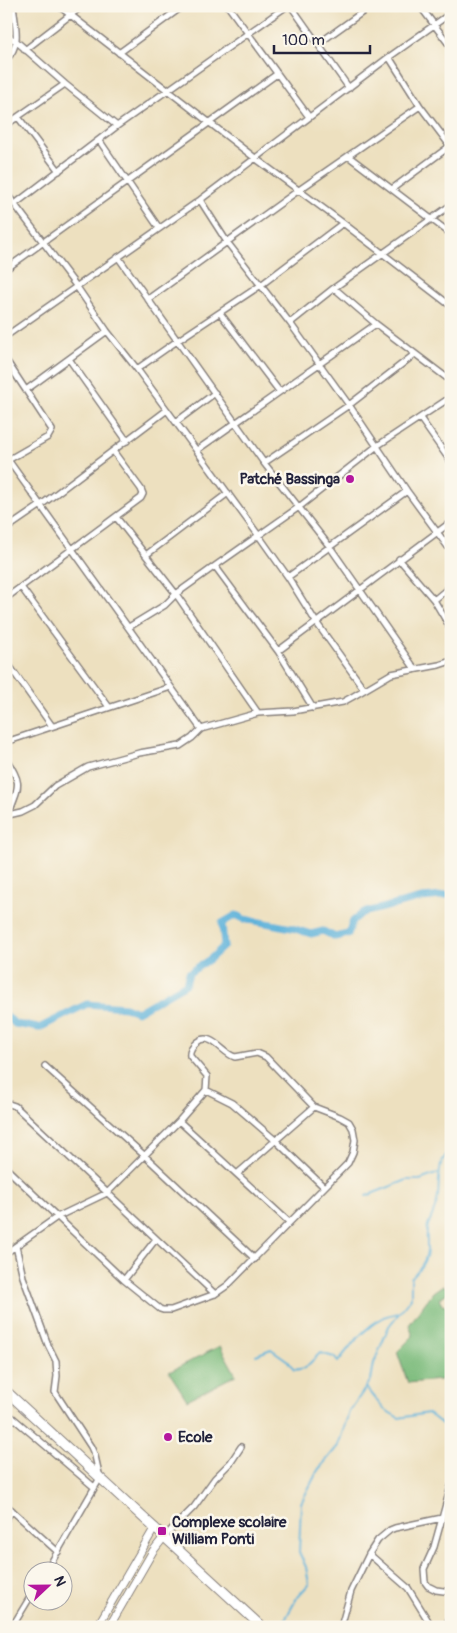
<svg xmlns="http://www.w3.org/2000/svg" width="457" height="1633" viewBox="0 0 457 1633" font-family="Pangolin,sans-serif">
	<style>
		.forest { fill: #7dbc7d; stroke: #506f5c }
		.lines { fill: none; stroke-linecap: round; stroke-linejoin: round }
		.stream { stroke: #5eb2da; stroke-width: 2 }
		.canal { stroke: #5eb2da; stroke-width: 7 }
		.street-casing { stroke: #88817d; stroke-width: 8 }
		.secondary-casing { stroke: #88817d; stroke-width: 9 }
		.highway-casing { stroke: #88817d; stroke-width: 11 }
		.street { stroke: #fff; stroke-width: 5 }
		.secondary { stroke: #fff; stroke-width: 7 }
		.highway { stroke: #fff; stroke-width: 9 }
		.poi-dot { fill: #b5179e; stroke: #fbf7ec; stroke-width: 2 }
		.labels { text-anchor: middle; stroke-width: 5; stroke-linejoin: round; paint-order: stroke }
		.poi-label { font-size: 15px; font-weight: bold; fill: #22223b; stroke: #fbf7ec; text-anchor: start }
	</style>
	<rect width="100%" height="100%" fill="#fbf7ec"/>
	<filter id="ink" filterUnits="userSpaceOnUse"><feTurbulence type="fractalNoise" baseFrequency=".02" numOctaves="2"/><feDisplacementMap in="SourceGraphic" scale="10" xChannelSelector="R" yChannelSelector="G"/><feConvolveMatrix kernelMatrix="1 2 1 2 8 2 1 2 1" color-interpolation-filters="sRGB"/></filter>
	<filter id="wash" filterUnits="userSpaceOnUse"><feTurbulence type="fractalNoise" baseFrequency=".0096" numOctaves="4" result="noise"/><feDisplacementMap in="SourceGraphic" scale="20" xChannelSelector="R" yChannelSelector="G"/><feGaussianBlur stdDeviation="1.12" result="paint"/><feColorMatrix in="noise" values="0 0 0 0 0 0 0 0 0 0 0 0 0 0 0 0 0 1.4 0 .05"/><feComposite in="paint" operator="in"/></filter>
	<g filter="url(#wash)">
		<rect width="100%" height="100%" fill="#ede0bf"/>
		<path class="forest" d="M443,1285L450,1291L439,1299L442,1305L451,1308V1379L408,1383L397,1352L413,1336L409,1325L433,1292Z
			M220,1346L236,1375L187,1400L169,1372Z"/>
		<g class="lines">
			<path class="stream" d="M366,1196L407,1180H420L439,1173
				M256,1355L271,1349L288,1361L294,1370L305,1368L320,1353L334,1357L338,1362C350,1346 365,1327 384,1317C388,1315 394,1314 399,1313
				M366,1387L385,1410L399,1418L428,1413L447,1428
				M281,1627L298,1596L309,1584L306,1567L299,1552L301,1503L318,1470L338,1446L349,1412L371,1380L374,1363L389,1326L411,1298V1278C421,1267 428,1260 427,1245C427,1238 426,1232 428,1225C432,1216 437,1206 438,1196C440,1179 436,1163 451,1150"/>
			<path class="canal" d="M6,1015L15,1024L39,1028L87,1004L125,1007L137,1012L186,984L189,973L210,959L224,946L222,923L236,915L244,919L292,928L311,934L323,931L335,937L348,934L353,921L362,913L422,898L451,895"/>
		</g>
	</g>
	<g filter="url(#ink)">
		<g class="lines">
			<defs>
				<path id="street" d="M59,6L255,158L343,223L451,306
					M228,6L309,117
					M291,6L349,88
					M420,6L451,47
					M6,35L17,42L65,84L117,126
					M318,44L371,6
					M25,50L82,6
					M119,53L183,6
					M389,57L420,106L451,147
					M6,59C22,46 15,24 13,6
					M18,117L59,171
					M6,125L65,84
					M99,140L159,228
					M348,156L451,234
					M392,189L450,146
					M6,193L77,287L107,331L137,369L259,536L288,577L316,622L364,689
					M200,200L227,242L290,323L349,405L407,491L451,551
					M15,204L117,126L287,6
					M118,257L264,463L330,547L415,669
					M6,269L277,74
					M334,288L376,324L451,381
					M148,299L299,190L420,106
					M220,313L279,391
					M290,323L334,288L451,205
					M6,336L200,200L389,57L451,13
					M69,359L127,441
					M6,360L52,430L48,437L8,460
					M137,369L177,341L261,285L343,223
					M26,390L107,331
					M420,418L451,462
					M176,422L215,393
					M197,450L376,324
					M6,457L201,729
					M264,463L349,405L415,354
					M116,517L176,594L258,713
					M6,529L41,505L167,410
					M146,555L228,493
					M399,559L434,600L451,629
					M215,566L278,651L313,708
					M288,577L407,491
					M21,587L109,707
					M6,598L141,498L143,494L141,489L113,451
					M434,600L451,586
					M129,627L165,605L176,594L215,566L299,507L377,446L451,397
					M278,651L451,522
					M6,661L52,726
					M6,742L171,687
					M6,759C24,786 18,786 8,815
					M6,815L23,811L35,805L55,786L88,767L139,753L180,746L192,738L201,729L258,713L293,711L343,702L352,697L391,674L439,665L451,661
					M45,1066L145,1156L255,1259
					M6,1103L15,1106L215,1294
					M179,1121L289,1222
					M6,1168L124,1280L160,1309L163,1310H171L215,1294L228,1285L348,1163L353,1152L355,1140L353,1129L349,1122L340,1117L314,1107L266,1057L257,1053L235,1057C223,1054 211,1031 197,1042C192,1046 189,1050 190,1056L207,1076L206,1090L232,1103L275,1140L324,1187
					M237,1174L314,1107
					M16,1246L23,1277L48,1345L56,1361L57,1376L55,1392L91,1447L95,1456L100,1478L47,1570
					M6,1253L57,1217L107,1193L179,1121L206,1090
					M124,1280L156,1239
					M6,1412L94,1487
					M451,1486L434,1547L424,1569L425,1582L428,1586L436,1590L451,1592
					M6,1505L58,1552
					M6,1519L12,1510
					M164,1537L194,1507L215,1478L231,1462L241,1447
					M369,1554L408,1588L432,1627
					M12,1627L32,1594
					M341,1627L351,1591L369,1554L378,1540L390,1530L395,1528L442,1518
					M445,1627L451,1616"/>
				<path id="secondary" d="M97,1627L155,1527
					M109,1627L153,1551L164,1537"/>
				<path id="highway" d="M6,1391L262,1627"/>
			</defs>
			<use href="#street" class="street-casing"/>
			<use href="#secondary" class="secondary-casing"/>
			<use href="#highway" class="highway-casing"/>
			<use href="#street" class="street"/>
			<use href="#secondary" class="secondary"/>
			<use href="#highway" class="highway"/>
		</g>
	</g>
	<g class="poi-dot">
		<circle cx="350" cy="479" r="5"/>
		<circle cx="168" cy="1437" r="5"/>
		<rect x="157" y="1526" width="10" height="10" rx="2.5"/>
	</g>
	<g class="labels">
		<g class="poi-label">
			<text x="340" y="484" text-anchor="end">Patché Bassinga</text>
			<text x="178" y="1442">Ecole</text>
			<text x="172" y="1527">Complexe scolaire<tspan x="172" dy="17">William Ponti</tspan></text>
		</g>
	</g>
	<rect width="457" height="1633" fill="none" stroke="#fbf7ec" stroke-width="25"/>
	<g transform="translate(48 1586) rotate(68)"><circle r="24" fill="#fbf7ec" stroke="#a4a2a5"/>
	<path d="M0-4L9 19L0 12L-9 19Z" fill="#b5179e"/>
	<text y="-8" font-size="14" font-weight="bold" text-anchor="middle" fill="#22223b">N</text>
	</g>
	<path d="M274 45v8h96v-8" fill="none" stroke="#22223b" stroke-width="2.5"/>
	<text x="282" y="45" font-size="15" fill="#22223b" stroke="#fbf7ec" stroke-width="4" paint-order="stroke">100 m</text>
</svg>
